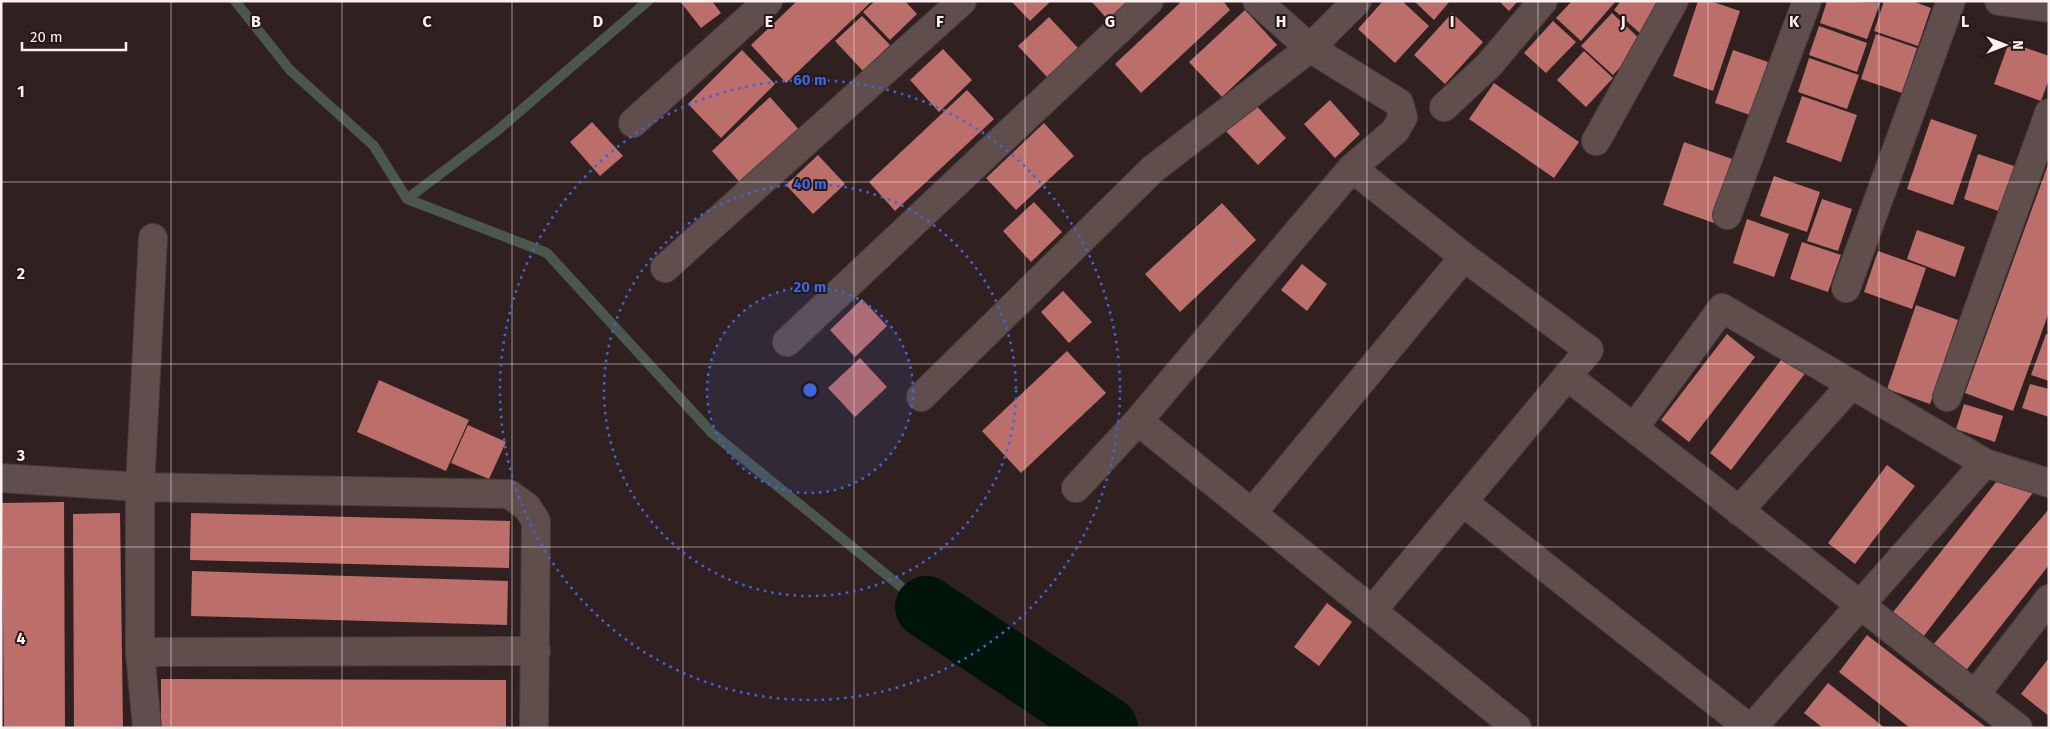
<svg xmlns="http://www.w3.org/2000/svg" width="2050" height="729" viewBox="0 0 2050 729" font-family="'Fira Sans',sans-serif">
	<style>
		.lines { fill: none; stroke-linecap: round; stroke-linejoin: round }
		.stream { stroke: #4b564f; stroke-width: 10 }
		.river { stroke: #00140a; stroke-width: 62 }
		.building { fill: #bb6e6a }
		.street-casing { stroke: #493d3d; stroke-width: 30 }
		.street { stroke: #604e4d; stroke-width: 28 }
		.grid { fill: none; stroke: #fbf1f0; stroke-width: 1; stroke-opacity: 0.55 }
		.ring { fill: none; stroke: #3e66dc; stroke-width: 2.5; stroke-dasharray: 2.5 5 }
		.grid-label { font-size: 16px; text-anchor: middle; font-weight: bold; fill: #fbf1f0; stroke: #261817; stroke-width: 4; stroke-linejoin: round; paint-order: stroke }
		.centre { fill: #3e66dc; stroke: #261817; stroke-width: 2.5 }
		.ring-label { font-size: 15px; text-anchor: middle; font-weight: bold; fill: #3e66dc; stroke: #261817; stroke-width: 4; stroke-linejoin: round; paint-order: stroke }
	</style>
	<rect width="100%" height="100%" fill="#302120"/>
	<g class="lines">
		<path class="stream" d="M235,1L290,70L374,146L407,199L547,253L712,433L926,607
			M407,199L498,130L648,1"/>
		<path class="river" d="M926,607L1107,728"/>
	</g>
	<path class="building" d="M680,1H712L721,13L701,28Z
		M797,1H872L786,83L751,45Z
		M875,1H905L917,14L890,40L863,12Z
		M1011,1H1051L1030,21Z
		M1091,1H1129L1108,20Z
		M1182,1H1223L1230,10L1141,93L1115,64Z
		M1383,1H1402L1429,26L1395,63L1358,29Z
		M1414,1H1450L1434,20Z
		M1499,1H1518L1509,11Z
		M1572,1H1616L1581,41L1556,18Z
		M1621,1H1657L1666,9L1642,35L1614,10Z
		M1698,1H1710L1740,11L1713,91L1673,76Z
		M1827,1L1880,3L1867,39L1820,23Z
		M1884,1H1912L1931,8L1918,46L1874,31Z
		M1245,10L1277,45L1222,97L1189,62Z
		M1452,13L1483,42L1445,84L1414,55Z
		M1612,13L1643,42L1613,75L1581,46Z
		M862,16L890,45L863,71L835,41Z
		M1049,17L1079,49L1048,78L1018,46Z
		M1553,21L1576,42L1546,73L1524,53Z
		M1819,26L1867,43L1857,72L1809,55Z
		M1876,34L1917,48L1902,93L1861,79Z
		M2009,42L2049,56V79L2041,101L1994,84Z
		M943,49L972,80L939,112L910,80Z
		M742,50L775,84L721,138L688,104Z
		M1733,50L1768,62L1750,115L1715,103Z
		M1584,51L1613,78L1586,107L1557,80Z
		M1809,58L1859,75L1847,109L1798,92Z
		M1494,83L1579,142L1554,178L1469,119Z
		M967,90L994,119L895,211L869,182Z
		M1802,96L1857,115L1841,162L1786,142Z
		M770,97L802,133L744,187L712,151Z
		M1330,100L1360,134L1335,158L1304,124Z
		M1253,102L1286,138L1258,165L1224,129Z
		M1931,119L1977,135L1953,205L1907,189Z
		M592,122L623,156L600,176L570,142Z
		M1044,123L1074,156L1016,210L986,178Z
		M1684,142L1735,160L1714,223L1663,205Z
		M1978,154L2020,168L2004,213L1964,199Z
		M818,155L845,184L813,214L786,185Z
		M2049,162V312L2013,411L1965,393Z
		M1774,176L1820,192L1807,232L1760,216Z
		M1822,199L1852,209L1838,251L1807,241Z
		M1034,202L1062,232L1031,262L1003,231Z
		M1222,203L1256,240L1180,312L1145,274Z
		M1747,219L1789,234L1774,277L1733,263Z
		M1917,230L1965,247L1955,277L1907,259Z
		M1802,242L1841,255L1828,292L1790,279Z
		M1878,251L1926,268L1912,309L1864,292Z
		M1302,264L1327,284L1307,311L1281,290Z
		M1063,291L1092,322L1069,343L1041,312Z
		M862,299L887,326L855,357L830,330Z
		M1916,305L1958,320L1930,404L1887,389Z
		M1727,334L1755,357L1689,442L1661,420Z
		M2046,334L2049,335V381L2031,375Z
		M1067,351L1106,393L1021,473L982,431Z
		M1788,351L1810,367L1731,470L1710,453Z
		M860,358L887,387L855,417L828,388Z
		M379,380L469,420L446,471L357,432Z
		M2030,384L2049,389V417L2022,408Z
		M1964,404L2003,416L1995,442L1956,429Z
		M468,425L506,442L489,479L451,463Z
		M1887,465L1915,486L1855,564L1828,543Z
		M2001,476L2035,490L1917,645L1886,621Z
		M64,502L65,728H4L2,503Z
		M2049,509V565L1960,678L1927,652Z
		M120,513L123,728H74L73,514Z
		M191,513L510,521L509,568L190,560Z
		M192,571L508,581L507,625L191,616Z
		M1327,603L1352,622L1319,666L1294,647Z
		M1867,635L1987,728H1910L1839,672Z
		M2049,658V716L2021,694Z
		M161,679L506,680V728L161,727Z
		M1828,683L1885,728H1823L1804,713Z"/>
	<g class="lines">
		<defs>
			<path id="street" d="M1999,1L2049,8
				M1444,107L1489,65L1543,1
				M633,123L768,1
				M1596,141L1674,1
				M1352,168L1464,257L1589,350L1372,611
				M1727,215L1807,1
				M665,268L962,1
				M1846,288L1951,1
				M787,342L1149,1
				M1567,376L2018,728
				M921,397L1153,169L1310,48L1357,1
				M1947,397L2049,113
				M1138,421L1517,728
				M1634,428L1722,308L1985,463
				M1,478L140,487L509,494L527,507L536,521L534,728
				M1076,488L1138,421L1352,168L1395,131L1403,117L1399,103L1310,48L1257,1
				M1463,502L1749,728
				M1739,511L1852,384
				M1252,513L1464,257
				M140,652L536,651
				M1975,695L2049,599
				M147,728L140,652V487L153,238
				M1752,728L1985,463L2049,483"/>
		</defs>
		<use href="#street" class="street-casing"/>
		<use href="#street" class="street"/>
	</g>
	<path class="grid" d="M171,1V728M342,1V728M512,1V728M683,1V728M854,1V728M1025,1V728M1196,1V728M1367,1V728M1538,1V728M1708,1V728M1879,1V728M1,182H2049M1,364H2049M1,547H2049"/>
	<circle cx="810" cy="390" r="103" fill="#3e66dc" fill-opacity=".12"/>
	<g class="ring">
		<circle cx="810" cy="390" r="103"/>
		<circle cx="810" cy="390" r="206"/>
		<circle cx="810" cy="390" r="310"/>
	</g>
	<g class="grid-label">
		<text x="256" y="27">B</text>
		<text x="427" y="27">C</text>
		<text x="598" y="27">D</text>
		<text x="769" y="27">E</text>
		<text x="940" y="27">F</text>
		<text x="1110" y="27">G</text>
		<text x="1281" y="27">H</text>
		<text x="1452" y="27">I</text>
		<text x="1623" y="27">J</text>
		<text x="1794" y="27">K</text>
		<text x="1965" y="27">L</text>
		<text x="21" y="97">1</text>
		<text x="21" y="279">2</text>
		<text x="21" y="461">3</text>
		<text x="21" y="644">4</text>
	</g>
	<circle cx="810" cy="390" r="8" class="centre"/>
	<g class="ring-label">
		<text x="810" y="85">60 m</text>
		<text x="810" y="189">40 m</text>
		<text x="810" y="292">20 m</text>
	</g>
	<rect width="2050" height="729" fill="none" stroke="#fbf1f0" stroke-width="5"/>
	<g transform="translate(2005 45) rotate(90)" stroke="#261817" stroke-width="4" paint-order="stroke">
	<path d="M0-4L9 19L0 12L-9 19Z" fill="#fbf1f0"/>
	<text y="-8" font-size="14" font-weight="bold" text-anchor="middle" fill="#fbf1f0">N</text>
	</g>
	<path d="M22 42v8h104v-8" fill="none" stroke="#fbf1f0" stroke-width="2.5"/>
	<text x="30" y="42" font-size="15" fill="#fbf1f0" stroke="#261817" stroke-width="4" paint-order="stroke">20 m</text>
</svg>
